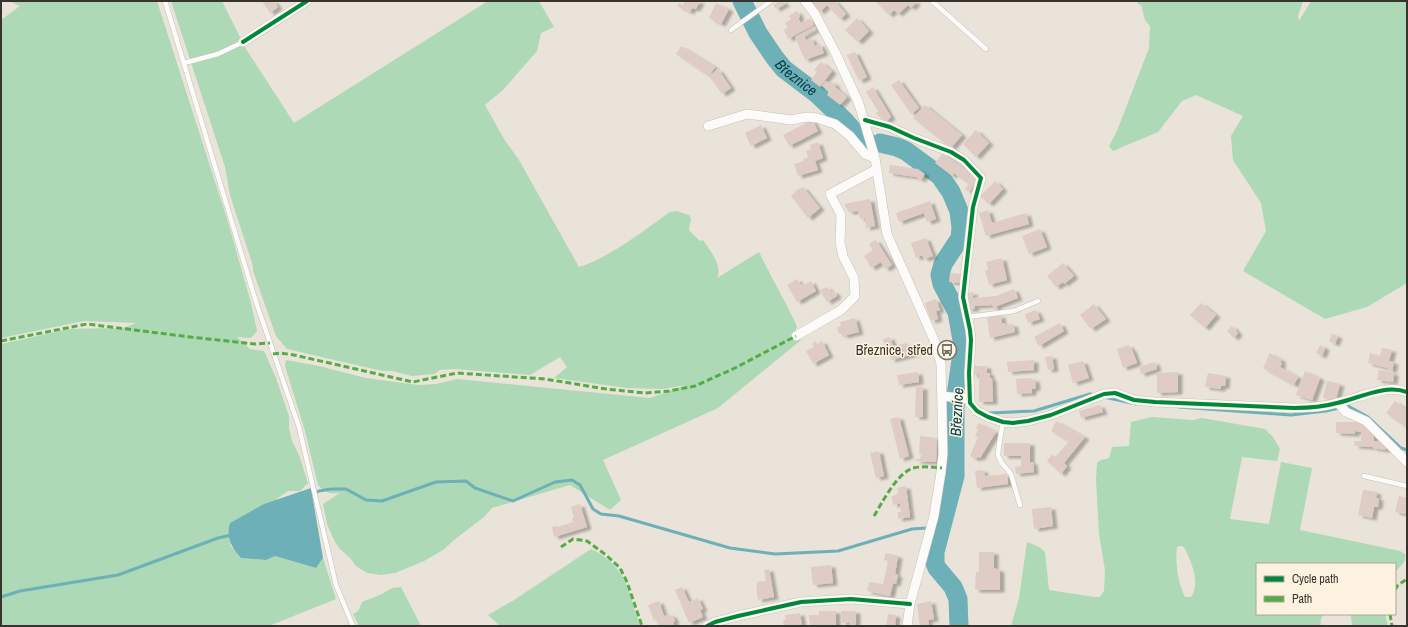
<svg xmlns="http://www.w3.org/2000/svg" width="1408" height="627" viewBox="0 0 1408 627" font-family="'Archivo Narrow',sans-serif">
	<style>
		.green { fill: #add9b7; fill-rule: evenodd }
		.water { fill: #6eb0b7 }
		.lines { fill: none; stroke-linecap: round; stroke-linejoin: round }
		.stream { stroke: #6eb0b7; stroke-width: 3 }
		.river { stroke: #6eb0b7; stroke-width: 19 }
		.building { fill: #deccc5; filter: url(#shadow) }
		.lane-casing { stroke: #c5c1b9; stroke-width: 5.5 }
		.street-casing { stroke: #c5c1b9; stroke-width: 10 }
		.lane { stroke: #fcfbf9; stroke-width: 4.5 }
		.street { stroke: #fcfbf9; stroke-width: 9 }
		.quiet { stroke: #55ac44; stroke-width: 3; stroke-dasharray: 6 3; stroke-linecap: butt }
		.cycleway-casing { stroke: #fdf2e0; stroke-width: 6 }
		.cycleway { stroke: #00873e; stroke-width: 4 }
		.labels { text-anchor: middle; stroke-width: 3; stroke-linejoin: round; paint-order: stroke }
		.poi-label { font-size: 14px; fill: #38342d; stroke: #fdf2e0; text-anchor: end }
		.water-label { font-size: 15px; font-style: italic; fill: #044048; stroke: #fdf2e0 }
	</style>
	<defs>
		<filter id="shadow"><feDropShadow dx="4.5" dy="2.5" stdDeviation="1" flood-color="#0004"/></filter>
	</defs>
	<rect width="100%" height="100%" fill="#e9e3d9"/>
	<path class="green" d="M9,1H157L228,222L251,303L257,331L251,338L237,337L250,349L264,351L276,378L289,416V428L292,441L299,455L308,483L300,491H288L274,501L264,504L230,545L241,558L266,560L275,556L316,568L323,558L336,599L269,626H1V344L69,329L114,328L118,330L136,323L84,321L1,338V20L20,6Z
		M171,1H222L246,49L294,123L488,1H539L554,27L541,33L537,51L503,90L485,105L504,139L519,160L579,267C607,259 645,230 670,212L677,211L689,215L691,218L689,230L700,241L703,240C710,251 723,265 717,278L759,252C771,277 785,300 796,324L797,327L795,331L801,340L718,408L603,460L621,500L610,510L570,485L492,508L484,517L454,540L443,550L424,561L395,573L381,575L367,573L356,566L351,559L340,549L335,542L327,524L323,504L340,493C330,494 325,493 318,485L305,431L285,366L286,360L319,366L366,378L419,385L436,384L457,379L650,398L686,385L663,389L627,388L554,378L567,367L560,357L530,375L454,369L440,370L434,374L412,376L392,371H382L287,349L276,336L253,271V266L230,195L225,167Z
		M1137,1H1303L1298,16L1299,21L1311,1H1407V283L1367,307L1325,319L1243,271L1266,231L1261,203L1233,160L1231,136L1243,116L1196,95L1182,101L1158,132L1113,151L1109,146L1117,131L1149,48L1150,26L1145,20L1141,5L1138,4Z
		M1152,417L1193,420L1202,418L1265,429L1273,437L1280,449L1277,461L1242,457L1230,519L1269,524L1281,462L1312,468L1300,530L1400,551L1405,554C1407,562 1400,566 1395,572V564H1257V614H1325C1321,616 1320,622 1321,626H1011L1019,598L1027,542L1039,547L1045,552L1049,590L1094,597H1100L1104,591L1105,570L1099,534L1096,479L1097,463C1108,454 1108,466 1112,447L1129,446L1131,422ZM1180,546L1184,547C1191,561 1201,583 1191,597H1185C1178,583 1175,563 1177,547Z
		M591,549C628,567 628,592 640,626H500L488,615L514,600Z
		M401,587L421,626H359L353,614C359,612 360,607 362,602L382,594L392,588Z
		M1348,614H1385L1388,626H1352L1351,616Z"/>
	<path class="water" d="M311,488L323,558L316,568L275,556L266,560L241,558C231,547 226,537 230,523L264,504Z"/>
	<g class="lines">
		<path class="stream" d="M1104,397L1136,404
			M955,402L963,407
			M1179,407L1291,415L1326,411L1348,406L1368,417L1401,448L1407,450
			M989,413L1034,411L1090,394L1095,395
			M313,494L319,491L331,489H346L366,500L382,501L436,482L466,481L475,488L513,501L555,482L572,480L580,485L593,509L601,514L619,516L730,548L775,554L838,551L912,529L941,527
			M1,597L20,591L118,575L218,538L232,535"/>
		<g class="river">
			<path id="s1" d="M742,1L758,33L775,58L784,69L817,94L844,120L858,136L866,140"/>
			<path d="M880,143L897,147L906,151L940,176L951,192L959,211L961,228L960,238L943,264L940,275L942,284L957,312L963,346L955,402V476L935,552V563L937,568L953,587L958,599L959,626"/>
		</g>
	</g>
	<path class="building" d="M262,1H274L278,7L270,13Z
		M684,1H700L696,9L692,8L690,12L677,6L679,3L683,5Z
		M780,1H783L785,4L776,9L773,5Z
		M810,1H835L846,14L840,19L827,5L820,12Z
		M875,1H915L916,3L911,8L908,5L898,14L894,10L889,15Z
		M716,3L729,9L721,24L709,18Z
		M797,11L800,17L798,18L801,23L810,18L814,25L788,39L784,30L788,27L785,23L791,19L789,16Z
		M857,18L869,31L858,42L845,30Z
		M815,26L816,29L804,36L806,40L811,38L815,46L820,44L824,53L805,60L795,37Z
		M681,46L715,67L709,76L718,69L731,88L722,94L709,76L676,54Z
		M855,52L867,77L859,81L847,55Z
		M821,62L832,71L820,87L811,80L817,72L814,70Z
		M899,80L919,108L911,114L891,85Z
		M826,81L829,83L830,81L836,85L835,87L847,97L840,105L827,95L829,91L822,86Z
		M873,87L891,117L885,122L881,116L879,117L876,113L878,111L866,92Z
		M925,105L962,135L951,148L913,118Z
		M812,120L818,131L789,146L783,135Z
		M761,125L767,138L751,146L745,133Z
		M976,130L989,143L976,157L963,144Z
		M818,142L823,158L815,161L818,170L798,176L794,164L804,161L803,159L808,157L806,151L811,149L810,145Z
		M943,153L977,179V181L968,192L965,189L969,184L954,173L952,176L935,163Z
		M890,165L918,169L925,174L921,180L916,177L889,173Z
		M995,181L1003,189L989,204L981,197V195Z
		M803,187L820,208L808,218L791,196L798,189H800Z
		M870,199L875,226L866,228L865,218L860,219L858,211L849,212L844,204Z
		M930,201L936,219L927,222L924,213L899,222L896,213Z
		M988,210L992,223L1026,213L1029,224L986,236L979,213Z
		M1040,229L1047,247L1029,254L1022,236Z
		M926,238L933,256L924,259L922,255L916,258L911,243Z
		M876,240L892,265L885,269L881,262L871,268L864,256L873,250L869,244Z
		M1002,258L1007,280L989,285L985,271L988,270L986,262Z
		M1063,263L1074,276L1064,284L1063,282L1056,287L1047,276Z
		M950,273L961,274V283L949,282Z
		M797,279L800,284L804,285L811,281L816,291L797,302L787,285Z
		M827,287L831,292L834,291L837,296L827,302L820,290Z
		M1014,289L1018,298L997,306V311H996L992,305L974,306L975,309H968L967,293L973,292V298L996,296Z
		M936,299L940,310L936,311L938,319L931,321L925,303Z
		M1201,303L1216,315L1205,328L1190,315Z
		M1094,304L1106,319L1091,329L1080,315Z
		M1036,310L1040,319L1028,323L1025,314Z
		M1001,315L1002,323H1005V325L1013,324L1015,332L990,338L987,318Z
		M855,318L859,332L843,336V333L839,334L837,327L841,326L840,322Z
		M1060,323L1064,331L1039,346L1034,337Z
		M1232,326L1238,333L1234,338L1227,331Z
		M1332,334L1338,336L1335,344L1329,341Z
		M890,337L893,346L907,343L908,346L914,345L917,353L891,360L889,351L893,350V349L886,350L883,339Z
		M816,341L817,344L822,341L829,355L813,364L806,351L814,347L812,344Z
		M1129,345L1131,349H1132L1137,363L1123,368L1117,349Z
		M1320,345L1325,348L1322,356L1316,353Z
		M1382,348L1392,350L1389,361L1394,362L1392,371L1387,368L1368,363L1370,353L1380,356Z
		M1270,353L1282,360L1280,362L1282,363L1280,367L1298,377L1294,385L1263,368Z
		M1052,356L1054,369L1048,370L1045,357Z
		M1034,360V370L1008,372L1007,362Z
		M1083,361L1089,378L1073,383L1068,365Z
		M1155,362L1157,369L1141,374L1139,367Z
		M973,366H987V373H990V378H992L993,402H979V375H973Z
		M1379,370L1394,373L1393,382L1377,380Z
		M1305,371L1320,378L1312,400L1296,395Z
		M918,372L919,382L899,385L897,375Z
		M1178,372V392L1157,393V373Z
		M1208,373L1226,376L1225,386H1221V389L1205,387Z
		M1031,378L1032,380L1035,379L1036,388L1032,389V393L1017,394L1016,379Z
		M1327,381L1340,384L1336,399H1334V400L1323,398Z
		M916,387H923V417H915Z
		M1395,401L1407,410V428L1386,413Z
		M1100,405L1103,412L1081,418L1079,411Z
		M899,417L909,456L900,459L890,419Z
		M1056,421L1085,437L1064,463L1067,466L1061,474L1047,461L1052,454L1055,457L1069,441L1051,431Z
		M1336,422H1361L1374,435V441L1385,443L1386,450L1373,448V447L1355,446L1354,441H1361V432L1355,431V434L1336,433Z
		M979,423L996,432L980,458L977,457L976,459L970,456L978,437L975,436L978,430L976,428Z
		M920,436L937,438L936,462L916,461V459H920L921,454H919Z
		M1004,443H1030V462H1033L1034,472L1016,474L1015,467L1021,466V456H1004Z
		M879,451L884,476L876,478L870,453Z
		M983,470L985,476L1007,474L1008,484L977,488L975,471Z
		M906,486L910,517L898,519V512H901L900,503L893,505L892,496L898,494L897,488Z
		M1363,490L1377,492L1376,498H1379L1378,507H1374L1372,518L1358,515Z
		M1399,496L1407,498V514L1395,512Z
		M580,504L587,527L554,537L552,527L558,526V527L573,522L572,518L574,517L571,507Z
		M1051,507L1053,526L1034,529L1032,509Z
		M979,552H994V568L1000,570V590H975L976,572H979Z
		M886,553L898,556L895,574L898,575L896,584L893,583L890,596L867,591L869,582L883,584L888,561L884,560Z
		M831,565L833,583L813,585L811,567Z
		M769,569L774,597L758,600L756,585H757V582L766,581L764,570Z
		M682,587L689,602L698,598L703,609L700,610L703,617L689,623L675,590Z
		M659,601L664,616L670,614V616L672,615L675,621L673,622L674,626H659L656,619L654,621L648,605Z
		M931,601L934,619L928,620L929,626H920L917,604Z
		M819,611H836V625H810L809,615H819Z
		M841,611H856V626H849V623H842Z
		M800,613L802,626H784L783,620H786L785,615Z
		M888,614L896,615L895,626H886Z"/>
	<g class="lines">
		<defs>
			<path id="lane" d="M165,1L256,302L299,427L336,585L353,626
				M932,1L986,49
				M731,30L771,1
				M184,63L218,54L243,42
				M967,317L1014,311L1038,301
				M1003,422L999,445L998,455L1001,462L1011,474L1020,505
				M1364,476L1407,486"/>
			<path id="street" d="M805,1L815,14L835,52L859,104L875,158L887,234L935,342L941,364L943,454L941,472L934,516L910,604L907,626
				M243,42L307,1
				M865,120L890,127L914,138L951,152L964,160L981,178L973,207L963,297L970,330L971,340L969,373L970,403L977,411L988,417L1003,422L1013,423L1028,421L1051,415L1104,394L1115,393L1134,400L1155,402L1294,408C1308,408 1323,407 1337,403C1360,398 1384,384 1407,392
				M708,126L747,114L791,120L807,117L817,118L835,124L850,136L865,154L875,158
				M796,336L841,310L855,296L854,278L843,256L840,242L841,215L830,194L877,169
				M942,396L969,399
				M1338,403L1346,412L1366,421L1407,462
				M707,626L715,622L738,616L801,602L851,599L910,604"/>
		</defs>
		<use href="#lane" class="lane-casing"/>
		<use href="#street" class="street-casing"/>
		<use href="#lane" class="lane"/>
		<use href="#street" class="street"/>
		<path class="quiet" d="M1,341L87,324L190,337L255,344L270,343
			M273,354L280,353L294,355L413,382L457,373L472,374L545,379L606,389L645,393L669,391L695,386L735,368L796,336
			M874,516C882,503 897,473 913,468C923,466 932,467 942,468
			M561,547L573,539L587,541L606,555L620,568L627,582L642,626
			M1395,590L1398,585L1407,579
			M1390,614L1392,626"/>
		<defs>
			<path id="cycleway" d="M243,42L307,1
				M865,120L890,127L914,138L951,152L964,160L981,178L973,207L963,297L970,330L971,340L969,373L970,403L977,411L988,417L1003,422L1013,423L1028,421L1051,415L1104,394L1115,393L1134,400L1155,402L1294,408C1308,408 1323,407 1337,403C1360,398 1384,384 1407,392
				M707,626L715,622L738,616L801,602L851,599L910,604"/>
		</defs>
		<use href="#cycleway" class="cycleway-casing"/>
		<use href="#cycleway" class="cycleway"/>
	</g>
	<defs>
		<symbol id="bus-ring" viewBox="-11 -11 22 22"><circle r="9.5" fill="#fdf2e0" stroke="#767169" stroke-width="1.5"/><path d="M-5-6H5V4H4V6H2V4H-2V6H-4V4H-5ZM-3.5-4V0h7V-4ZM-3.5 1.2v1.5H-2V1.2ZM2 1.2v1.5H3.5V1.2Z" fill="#767169"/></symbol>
	</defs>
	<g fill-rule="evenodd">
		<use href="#bus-ring" x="936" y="339" width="22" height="22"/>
	</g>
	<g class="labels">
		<g class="poi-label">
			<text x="933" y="355">Březnice, střed</text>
		</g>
		<g class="water-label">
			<text dy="5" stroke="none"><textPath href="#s1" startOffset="95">Březnice</textPath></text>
			<text transform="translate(957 412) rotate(-87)" y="5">Březnice</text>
		</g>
	</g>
	<rect width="1408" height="627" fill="none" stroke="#38342d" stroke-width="4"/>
	<rect x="1256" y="563" width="140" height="52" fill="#fdf2e0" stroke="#aea698"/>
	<rect x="1264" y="576" width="20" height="6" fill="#00873e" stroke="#aea698"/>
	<text x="1292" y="583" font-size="12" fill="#38342d">Cycle path</text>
	<rect x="1264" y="596" width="20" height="6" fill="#55ac44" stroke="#aea698"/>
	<text x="1292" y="603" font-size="12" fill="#38342d">Path</text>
</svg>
